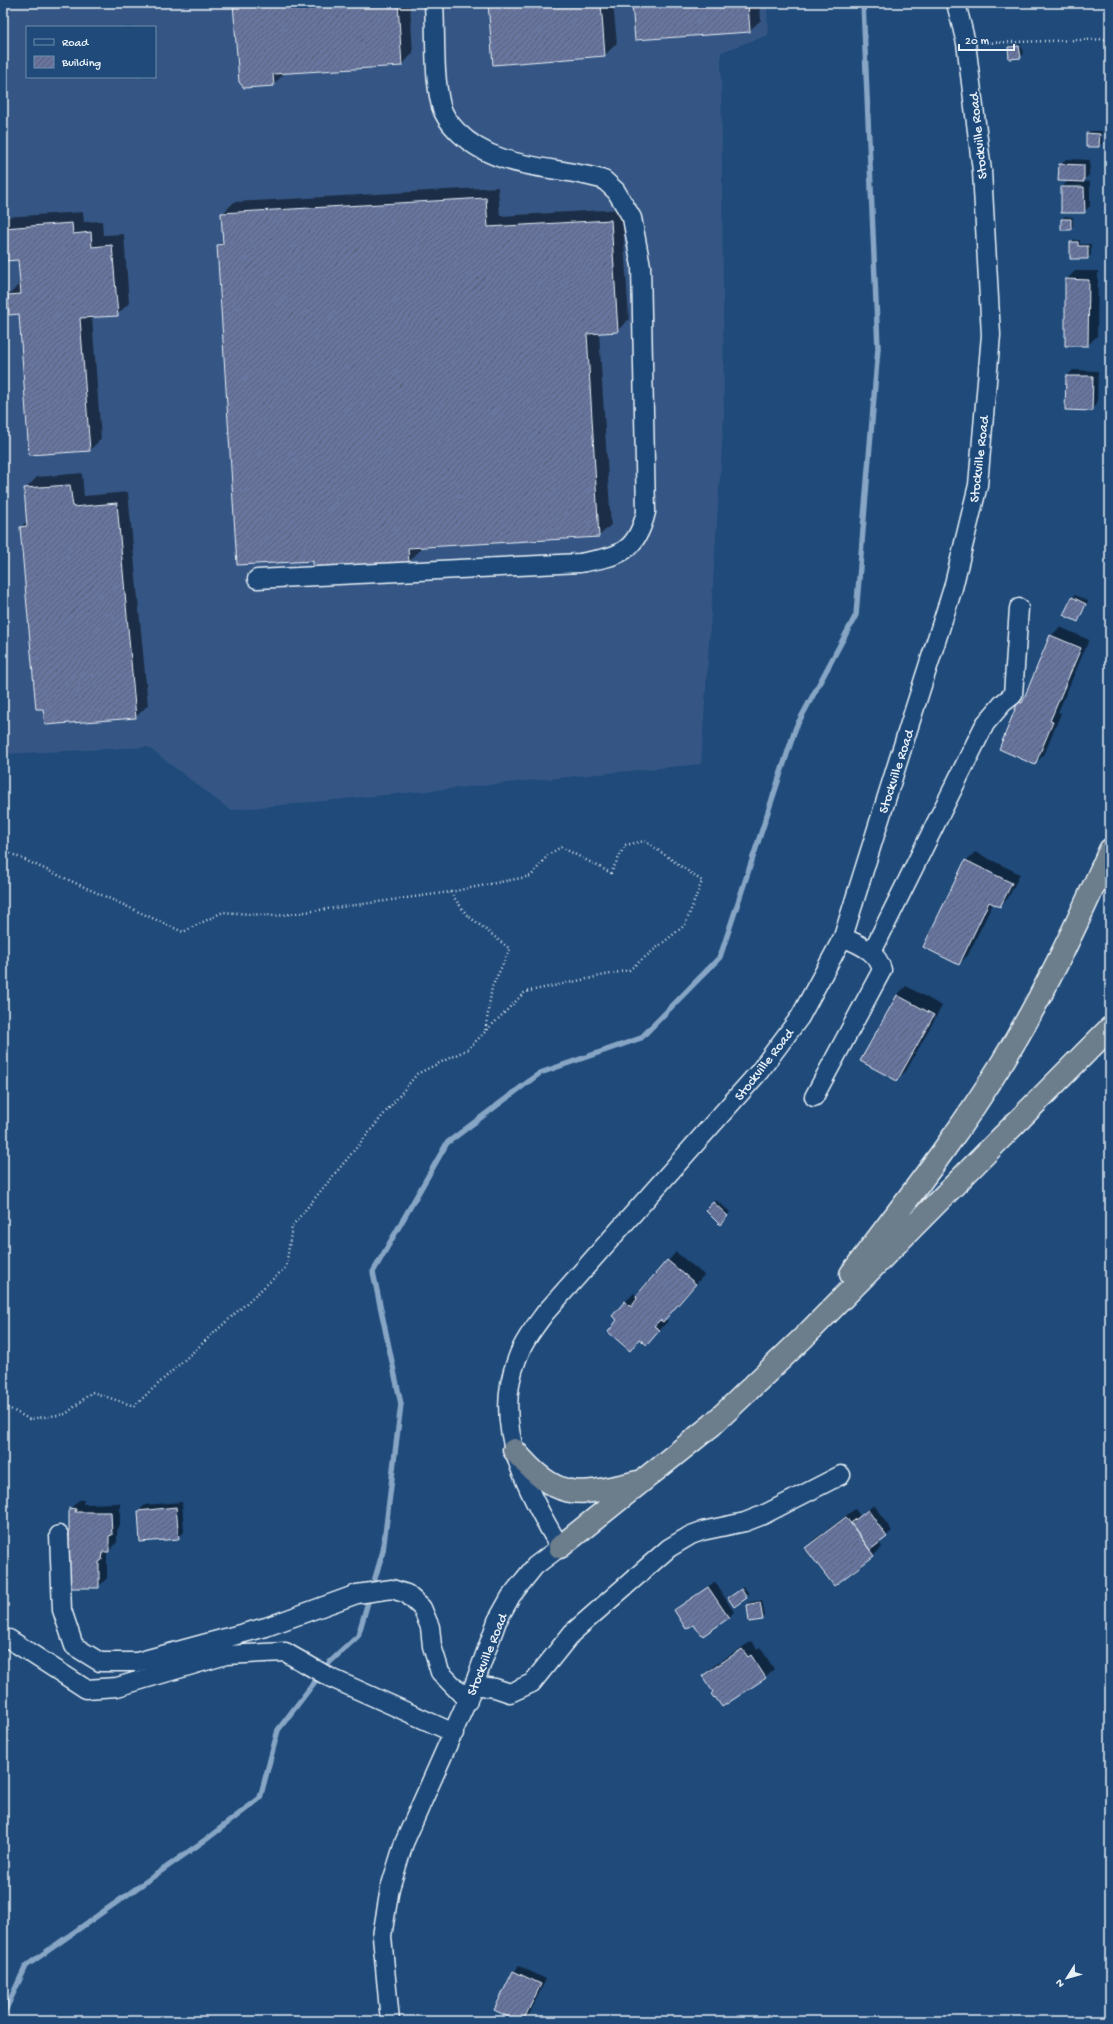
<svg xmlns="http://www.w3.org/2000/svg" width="1113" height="2024" viewBox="0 0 1113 2024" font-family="'Gochi Hand',sans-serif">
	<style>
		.built { fill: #355785; fill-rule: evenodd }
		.shadow { fill: #0007 }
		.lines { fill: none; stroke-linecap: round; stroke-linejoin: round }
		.stream { stroke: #87a5c4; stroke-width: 5.5 }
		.building { fill: url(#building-hatch); stroke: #e8f1f8 }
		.minor-casing { stroke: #e8f1f8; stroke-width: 21 }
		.highway-casing { stroke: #e8f1f8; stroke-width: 25 }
		.path { stroke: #e8f1f8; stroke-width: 2.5; stroke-dasharray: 1 3; stroke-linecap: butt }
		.minor { stroke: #1f4a7a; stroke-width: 18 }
		.highway { stroke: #6c7d8c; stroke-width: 22 }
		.labels { text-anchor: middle; stroke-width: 3; stroke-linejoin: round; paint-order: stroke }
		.street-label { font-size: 14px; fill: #e8f1f8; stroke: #1f4a7a }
	</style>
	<defs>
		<pattern id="building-hatch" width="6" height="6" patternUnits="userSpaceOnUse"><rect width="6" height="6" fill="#68749e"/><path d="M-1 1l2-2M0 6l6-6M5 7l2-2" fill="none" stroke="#596078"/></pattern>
	</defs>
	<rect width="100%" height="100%" fill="#1f4a7a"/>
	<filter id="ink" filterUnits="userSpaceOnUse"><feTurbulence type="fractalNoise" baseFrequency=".025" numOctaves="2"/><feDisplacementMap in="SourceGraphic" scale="8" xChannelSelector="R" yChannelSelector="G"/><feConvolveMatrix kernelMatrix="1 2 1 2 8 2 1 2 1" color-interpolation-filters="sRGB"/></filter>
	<g filter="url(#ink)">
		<path class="built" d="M3,3H767L768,35L721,52L724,415L701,764L230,810L148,747L3,754ZM27,27H155V77H27Z"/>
		<path class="shadow" d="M234,3H410L413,53L402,65L285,73L273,85Z
			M489,3H613L617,43L605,55Z
			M633,3H760L761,20L749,31Z
			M1022,44V45L1010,46L1011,45Z
			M1010,46V48L1022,47L1023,55L1020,57L1009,48Z
			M1090,131H1102V144L1099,146L1087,133Z
			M1066,159L1090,160L1089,175L1083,181L1090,182V206L1084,212L1062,187L1069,180L1060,165Z
			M498,187L500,216L622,209L629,319L617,331L599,332L611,525L599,536L420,546V550L409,562L314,559L218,245L224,239L222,214L234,202Z
			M83,212L84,222L102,221L103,235L124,234L129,303L117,315L92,316L101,439L90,450L20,313L9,295L20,283L19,259L3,244V217Z
			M1065,216L1073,217V226L1070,229L1062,219Z
			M1073,240H1080V244H1091V255L1088,258H1071V243Z
			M1075,271H1098L1097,336L1088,345H1066V280Z
			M1073,370L1098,371L1097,404L1091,410L1066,409L1067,376Z
			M82,473L84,496L128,492L148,705L136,717L46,724L21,527L28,520L25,489L37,477Z
			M1075,595L1088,601L1078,621L1073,597Z
			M1060,627L1089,640L1058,712L1061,713L1044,755L1035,763L1019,703L1026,696L1051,636Z
			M975,852L1020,874L1008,898L1000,906L993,903L968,955L959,964L966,861Z
			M906,986L942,1006L906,1071L897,1080V995Z
			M716,1200L730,1212L720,1223L706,1210Z
			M676,1252L704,1275L665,1319L668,1321L655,1335L640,1339L630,1349L619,1320L625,1302L634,1293L637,1296Z
			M79,1500H84L83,1504L120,1503V1525L117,1528V1542L107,1554V1578L98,1587L70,1509Z
			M182,1502L184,1532L178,1538L139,1511L145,1505Z
			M874,1505L892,1531L879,1542L882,1547L874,1555L834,1585L806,1548L815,1539L855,1509L860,1516Z
			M715,1582L734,1612L729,1617L693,1624L675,1610Z
			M744,1587L749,1594L734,1605L729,1598Z
			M762,1600L765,1616L762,1619L748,1605L750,1602Z
			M752,1641L757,1649L760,1647L774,1669L765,1677L716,1696L703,1676L712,1667Z
			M519,1966L546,1979L528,2017L523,2021H519L514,1972Z"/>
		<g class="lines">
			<path class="stream" d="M3,2015L26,1966L208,1838L260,1798L278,1730L330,1662L358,1636L383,1551L401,1404L373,1272L447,1143L540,1073L641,1038L720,957L796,727L856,615L878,348L863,3"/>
		</g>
		<path class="building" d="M233,3H398L402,66L273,74L274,86L244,88L239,82Z
			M488,3H601L605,56L493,65Z
			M632,3H748L750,32L635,40Z
			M1019,46L1021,58L1009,59L1008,47Z
			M1086,133L1100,134L1099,147H1086Z
			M1059,164L1084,165V182L1058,181Z
			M1061,187H1084L1085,213H1061Z
			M486,198L488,227L611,220L618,332L587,334L599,537L408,548L409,563L313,568V561L237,565L217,245L223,244L221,213Z
			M1061,219H1071V230H1061Z
			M72,223L73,234L91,232L92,247L112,245L118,316L80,318L90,451L29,455L19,314L9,315L8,295L21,294L18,260L5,261L3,228Z
			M1070,242H1078V246H1088V259H1070Z
			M1065,279L1089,280L1088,346H1065Z
			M1066,376H1093L1092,411L1065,410Z
			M70,485L73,507L117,503L136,718L45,725L43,709H36L20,527L27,526L24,488Z
			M1072,597L1086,604L1078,622L1063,615Z
			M1050,635L1081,648L1050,721L1053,722L1035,765L999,749L1018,702L1022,703Z
			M965,860L1012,883L1000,907L989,902L959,965L923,947Z
			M897,995L934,1015L897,1081L860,1061Z
			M713,1202L728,1216L720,1225L705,1210Z
			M667,1260L696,1284L663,1322L660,1320L654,1326L660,1330L647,1345L639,1339L630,1351L608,1332L617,1320L612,1316L625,1301L631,1307L637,1299L636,1296Z
			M176,1507L179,1539L140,1542L138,1511Z
			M69,1508L76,1509L75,1512H111L112,1535L109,1536V1552H103L102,1560L99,1562V1588H69Z
			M868,1510L887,1537L870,1550L851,1523Z
			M846,1517L874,1556L834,1586L805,1548Z
			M708,1587L729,1618L703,1636L693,1625L686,1629L674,1610Z
			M741,1589L747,1598L734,1607L728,1598Z
			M760,1602L763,1620L749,1622L747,1605Z
			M742,1649L748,1657L751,1655L766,1678L722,1707L715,1697L714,1698L711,1694L713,1692L702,1676Z
			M513,1971L541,1984L523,2021H517L494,2010Z"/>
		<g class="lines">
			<defs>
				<path id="minor" d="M257,579L580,563C618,556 636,554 646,512L641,266L632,218L616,191L604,180C555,165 496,171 457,131C450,124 444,116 441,106C433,73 436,36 434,3
					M872,952L985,724L1003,703L1013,695L1019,608
					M814,1097L882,970C877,950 859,945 843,937
					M59,1535L62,1610L74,1646L100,1662H137L266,1627L357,1594L392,1589L407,1594L422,1608L430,1627L432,1646L440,1672L468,1701
					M3,1639H9L86,1689L117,1687L226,1655L285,1652L329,1677L454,1733
					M474,1685L495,1688L510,1693L532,1683L572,1633L669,1548L691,1535L702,1531L745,1522L763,1515L841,1475
					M390,2021L382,1936L390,1888L404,1843L474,1685L497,1621L511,1596L535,1566L560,1547C527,1492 491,1425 517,1359C523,1342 534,1328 545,1313L759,1072L800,1017L843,937L910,723L953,588L978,485L991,335L982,171L966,43L956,3"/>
				<path id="highway" d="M851,1274C902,1206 956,1138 1000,1066C1043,997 1077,924 1110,850
					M514,1450C558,1502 576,1496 638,1482
					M560,1547L712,1425L803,1338L1110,1028"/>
			</defs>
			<use href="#minor" class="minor-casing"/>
			<use href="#highway" class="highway-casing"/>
			<path class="path" d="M984,43L1110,39
				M3,850L183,932L223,912L276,916L450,892L531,876L548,855L561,847L611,873L625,845L645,841L702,881L685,925L629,970L525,992L468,1049L417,1074L292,1226L286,1267L134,1406L92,1392L66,1414L29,1419L3,1405
				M450,892L467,915L510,949L492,987L485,1032"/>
			<use href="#minor" class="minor"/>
			<use href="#highway" class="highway"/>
		</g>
	</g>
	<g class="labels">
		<g class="street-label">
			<text transform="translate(977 136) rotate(-96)" y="5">Stockville Road</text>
			<text transform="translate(978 459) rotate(-83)" y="5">Stockville Road</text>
			<text transform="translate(895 771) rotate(-72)" y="5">Stockville Road</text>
			<text transform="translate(763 1064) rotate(-52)" y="5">Stockville Road</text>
			<text transform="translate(486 1654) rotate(-68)" y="5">Stockville Road</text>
		</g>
	</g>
	<rect width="1113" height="2024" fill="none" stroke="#1f4a7a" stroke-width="16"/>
	<rect x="8" y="8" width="1097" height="2008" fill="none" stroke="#e8f1f8" stroke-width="1.5" filter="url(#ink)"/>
	<rect x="26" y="26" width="130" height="52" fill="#1f4a7a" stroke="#6f8dac"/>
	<rect x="34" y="39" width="20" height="6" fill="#1f4a7a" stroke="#6f8dac"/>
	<text x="62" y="46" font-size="12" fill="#e8f1f8">Road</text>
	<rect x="34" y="56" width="20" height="12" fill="url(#building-hatch)" stroke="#6f8dac"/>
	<text x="62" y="66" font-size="12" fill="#e8f1f8">Building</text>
	<g transform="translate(1067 1978) rotate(233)" stroke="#1f4a7a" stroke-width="3" paint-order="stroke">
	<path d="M0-3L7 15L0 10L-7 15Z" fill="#e8f1f8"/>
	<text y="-6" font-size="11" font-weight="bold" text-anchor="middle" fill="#e8f1f8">N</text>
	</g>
	<path d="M959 44v6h55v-6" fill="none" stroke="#e8f1f8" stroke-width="2"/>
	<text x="965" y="44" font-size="12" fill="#e8f1f8" stroke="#1f4a7a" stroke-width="3" paint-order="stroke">20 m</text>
</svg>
